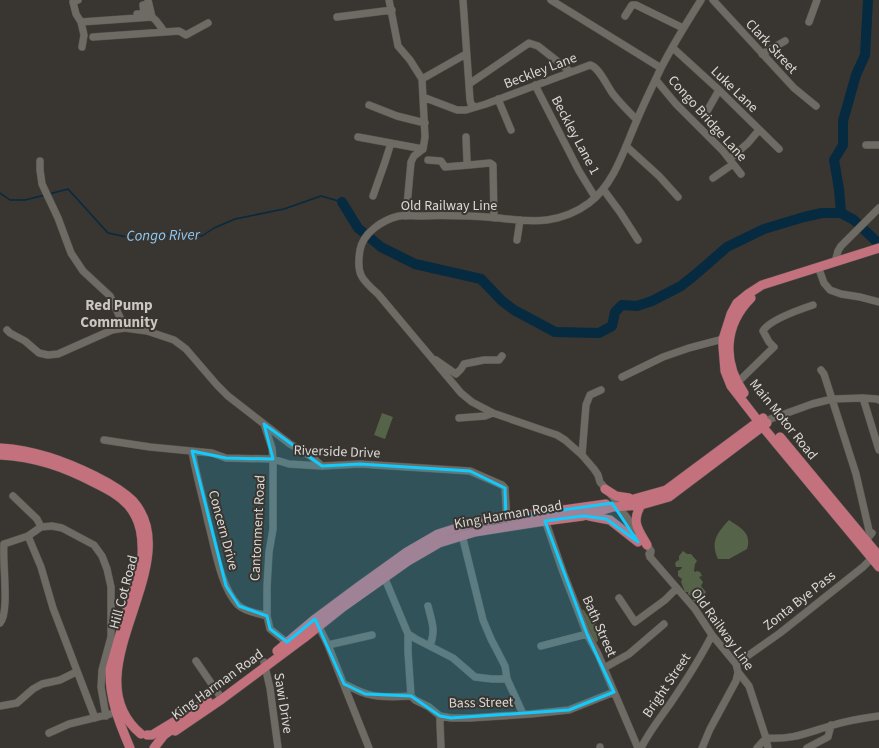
<svg xmlns="http://www.w3.org/2000/svg" width="879" height="748" viewBox="0 0 879 748" font-family="'Source Sans 3',sans-serif">
	<style>
		.green { fill: #556348 }
		.lines { fill: none; stroke-linecap: round; stroke-linejoin: round }
		.stream { stroke: #062a3f; stroke-width: 1.5 }
		.river { stroke: #062a3f; stroke-width: 10 }
		.minor-casing { stroke: #54514d; stroke-width: 8 }
		.major-casing { stroke: #54514d; stroke-width: 10 }
		.minor { stroke: #6e6a64; stroke-width: 7 }
		.major { stroke: #c4717e; stroke-width: 9 }
		.marked { fill: #12cafb; fill-opacity: 0.2; stroke: #12cafb; stroke-width: 3; stroke-linejoin: round }
		.labels { text-anchor: middle; stroke-width: 4; stroke-linejoin: round; paint-order: stroke }
		.street-label { font-size: 14px; fill: #dad8d5; stroke: #393530 }
		.water-label { font-size: 15px; font-style: italic; fill: #8fcaf5; stroke: #393530 }
		.neighbourhood-label { font-size: 15px; font-weight: bold; fill: #cbc6bf; stroke: #393530 }
	</style>
	<rect width="100%" height="100%" fill="#393530"/>
	<path class="green" d="M382,413L393,417L385,439L374,435Z
		M729,520C741,528 752,533 747,549L729,559H718C710,542 717,533 729,520Z
		M683,551L687,554H691L697,561L695,564L694,571L695,572L697,571L700,572L702,576L699,577L703,582L701,586L706,592L704,596V602L693,601V598L688,594V592H685L681,582L682,579L678,576V571L681,569L682,567H676L675,563L678,560L679,561V556Z
		M579,609L584,610L587,615L593,613L596,624L598,641L593,645Z"/>
	<g class="lines">
		<path class="stream" d="M0,193L10,200H25L45,195
			M49,194L68,189L108,233L127,237H147L166,234L202,236L214,228L235,219L284,209L321,196L342,202"/>
		<path class="river" d="M342,202L358,228L381,247L415,264L481,279L502,301L514,310L555,332L599,333L612,326L615,312L622,305L637,306L652,301L681,286L696,274L727,247L764,229L804,217L822,213H841L854,220L879,244
			M841,213L839,189L834,160L843,145V121L856,75L865,55L868,0"/>
		<defs>
			<path id="minor" d="M78,0L73,2L76,14L81,22L84,35L82,47
				M148,0L152,17C159,22 159,26 165,32L179,31L186,35L208,23
				M389,0L398,46L410,60L422,79L425,137L423,149L414,156L411,162L406,216
				M463,0L470,100L471,104L475,107
				M551,0L661,68
				M713,0L794,88L816,106
				M137,14H144L143,5L149,4
				M625,16L632,5H636L683,28
				M337,17L392,10
				M81,22L152,17
				M809,22L817,0
				M93,37L165,32
				M673,48L719,90L779,149
				M762,54L785,41
				M422,79L466,54
				M656,80L676,104L723,151L741,174
				M469,84L529,43L538,46L571,72
				M535,85L579,171L595,197
				M423,97L457,110H466L486,104L590,65C599,67 607,86 613,94C620,103 629,112 637,120
				M498,99L511,130
				M369,105L397,116L425,123
				M706,113L719,90
				M358,137L423,149
				M466,137L467,162L469,165L490,163L493,165L494,218
				M866,145H879
				M626,146L659,176L678,197
				M733,156L748,143L759,130
				M428,160L441,161L445,167L469,165
				M40,161V170L42,184L58,218L71,253L83,271L110,296L125,328
				M713,178L733,164
				M603,189L620,212L638,240
				M373,196L385,162L391,143
				M517,240L520,220
				M835,262L838,251L841,246L879,208
				M820,272L824,283L830,290L841,294L860,297L879,302
				M7,330L10,333L25,341L39,353L48,355L58,354L112,330L125,328L147,331L174,340L186,349L217,385L228,396L264,424L272,448L273,459V529L269,552L267,587V616L270,629L290,645
				M436,360L456,374L461,369L464,364L484,360H499L502,356
				M821,370L824,374L856,474L868,526L869,531L872,533L863,544
				M622,377L663,357L689,348L723,339
				M737,383L774,347L769,342L763,331C769,320 801,309 813,305
				M863,398L879,450
				M459,418L485,416L493,413
				M765,421L812,404L832,399L863,398L877,399L879,400
				M264,424L290,444L312,457L322,466
				M104,440L150,447L212,453L226,458L273,459L289,464L322,466L360,464L470,471L502,485L505,488L507,522
				M192,451C196,475 203,498 208,522C215,547 220,586 238,605C245,612 258,613 267,616
				M582,455L586,405L590,395L601,390
				M13,496L37,519L41,527
				M544,517L563,572L587,634L598,654L638,748
				M461,531L483,620L491,639L505,666L507,679L523,714
				M638,532L618,506V503L600,482L598,475L594,469L582,455L565,440L557,435L548,432L493,413L472,402L461,393L378,294C361,279 356,274 360,250C363,233 382,220 399,216C405,215 413,216 420,216C446,215 473,216 499,218C514,220 531,222 547,220C561,218 577,212 589,203C615,183 624,149 637,120C644,103 653,85 661,68C673,45 687,22 701,0
				M28,536L41,567L53,608L95,718
				M645,542L651,551L650,557
				M4,544L28,536L41,527L52,526L62,528L94,545L102,556L107,569L111,587V637L102,670L101,687L106,716
				M649,554L650,557L695,609L712,635L736,664L738,672L749,686L766,738L768,748
				M383,574L408,634V652L411,696L415,700L429,707L440,716L451,718H470L531,714L569,710L614,692
				M619,598L635,622L665,600L677,588
				M428,606C432,623 436,629 430,646
				M0,623C10,613 2,560 4,544
				M317,623L328,645L369,748
				M408,634L416,639L453,658L475,677L492,679H507
				M328,645L372,635
				M541,646L587,634
				M196,661L222,699
				M264,662L270,688L278,748
				M736,664L780,633L863,567L875,555
				M604,668L629,654L664,624
				M344,684C351,687 359,692 367,694C380,698 397,697 411,696
				M0,706L17,703L33,689L42,684L60,680L76,672
				M440,716V723L441,748
				M49,733L69,724L110,714
				M600,747V748
				M641,748C649,732 660,718 670,704C685,682 700,659 712,635
				M702,748L710,729L736,681L738,672
				M757,748L766,738C792,740 806,733 830,726C846,721 863,718 879,716
				M807,748L828,737L831,725"/>
			<path id="major" d="M879,248L781,279L762,285L748,294L737,303L731,314L723,339V347L725,371L731,386L762,426L879,567
				M744,393C722,362 724,325 751,298
				M780,437L879,556
				M0,448C34,450 64,461 95,476C109,483 122,490 133,501C189,564 68,673 141,734
				M0,455C36,457 64,467 95,483C107,489 119,495 128,505C141,520 143,538 142,557L110,669C109,698 119,722 130,748
				M605,489L616,496L629,498
				M623,502L666,490L763,418
				M641,505C631,522 638,529 647,545
				M589,516L610,520L638,542
				M277,651L315,619L358,587L407,552L438,534L476,522L606,504
				M147,735H152L208,701
				M154,748L164,735L174,728L175,731L222,699L304,638L343,607L408,561L439,543L475,532L545,521L583,516L613,507L641,505L669,497L767,423"/>
		</defs>
		<use href="#minor" class="minor-casing"/>
		<use href="#major" class="major-casing"/>
		<use href="#minor" class="minor"/>
		<use href="#major" class="major"/>
	</g>
	<path class="marked" d="M264,424L322,466L360,464L470,471L505,488L506,518L612,503L638,542L606,519L583,516L545,521L587,634L614,692L569,710L451,718L440,716L411,696L365,694L344,684L315,619L287,642L270,629L267,616L239,606L226,586L192,451L226,458L273,459Z"/>
	<g class="labels">
		<g class="street-label">
			<text transform="translate(772 46) rotate(47)" y="5">Clark Street</text>
			<text transform="translate(540 70) rotate(-21)" y="5">Beckley Lane</text>
			<text transform="translate(735 89) rotate(44)" y="5">Luke Lane</text>
			<text transform="translate(708 118) rotate(48)" y="5">Congo Bridge Lane</text>
			<text transform="translate(576 135) rotate(62)" y="5">Beckley Lane 1</text>
			<text x="449" y="210">Old Railway Line</text>
			<text transform="translate(784 419) rotate(51)" y="5">Main Motor Road</text>
			<text transform="translate(337 451) rotate(2)" y="5">Riverside Drive</text>
			<text transform="translate(508 514) rotate(-10)" y="5">King Harman Road</text>
			<text transform="translate(257 528) rotate(-87)" y="5">Cantonment Road</text>
			<text transform="translate(224 530) rotate(75)" y="5">Concern Drive</text>
			<text transform="translate(123 592) rotate(-75)" y="5">Hill Cot Road</text>
			<text transform="translate(799 600) rotate(-38)" y="5">Zonta Bye Pass</text>
			<text transform="translate(600 626) rotate(66)" y="5">Bath Street</text>
			<text transform="translate(723 629) rotate(54)" y="5">Old Railway Line</text>
			<text transform="translate(217 684) rotate(-36)" y="5">King Harman Road</text>
			<text transform="translate(666 685) rotate(-56)" y="5">Bright Street</text>
			<text transform="translate(481 702) rotate(-1)" y="5">Bass Street</text>
			<text transform="translate(284 703) rotate(81)" y="5">Sawi Drive</text>
		</g>
		<g class="water-label">
			<text transform="translate(163 235) rotate(-1)" y="5">Congo River</text>
		</g>
		<g class="neighbourhood-label">
			<text x="119" y="310">Red Pump<tspan x="119" dy="17">Community</tspan></text>
		</g>
	</g>
</svg>
